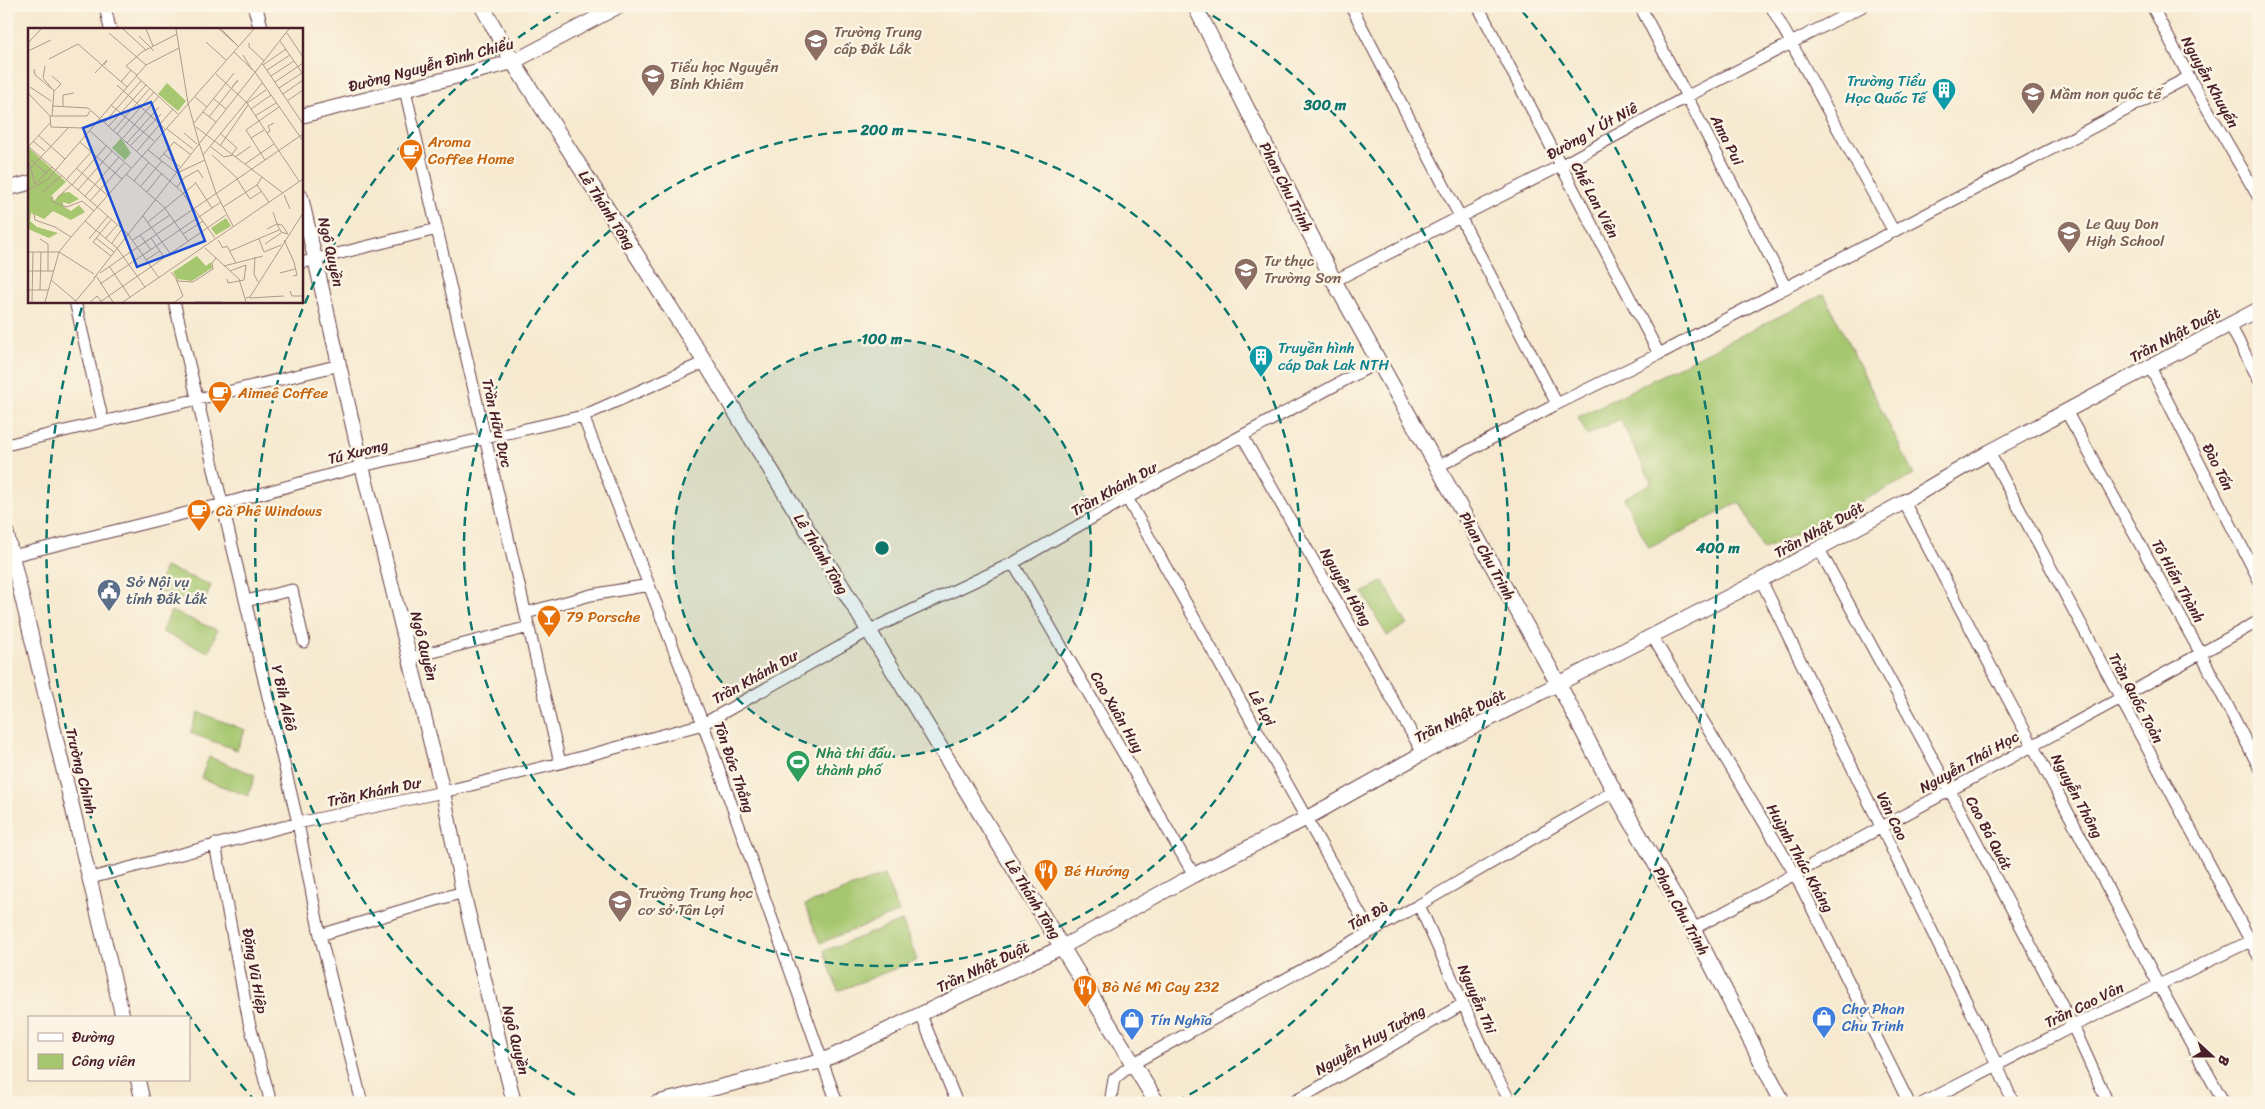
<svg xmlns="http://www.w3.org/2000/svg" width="2265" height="1109" viewBox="0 0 2265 1109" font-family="Sriracha,sans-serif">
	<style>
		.green { fill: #a6c770; stroke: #78734e }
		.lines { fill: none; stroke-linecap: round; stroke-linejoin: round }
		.minor-casing { stroke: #643d44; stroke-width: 13 }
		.tertiary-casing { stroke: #643d44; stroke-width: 16 }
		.secondary-casing { stroke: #643d44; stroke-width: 17 }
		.minor { stroke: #fff; stroke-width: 11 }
		.tertiary { stroke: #fff; stroke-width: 14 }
		.secondary { stroke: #fff; stroke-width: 15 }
		.ring { fill: none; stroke: #0f766e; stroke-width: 2.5; stroke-dasharray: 9 6 }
		.labels { text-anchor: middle; stroke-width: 5; stroke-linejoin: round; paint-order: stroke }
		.education-label { font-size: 15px; fill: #785e54; stroke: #fcf5e5; text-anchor: start }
		.street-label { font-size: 15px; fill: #4a1f2b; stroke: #fcf5e5 }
		.culture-label { font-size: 15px; fill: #0d838f; stroke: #fcf5e5; text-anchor: end }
		.food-label { font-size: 15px; fill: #c56008; stroke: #fcf5e5; text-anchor: start }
		.service-label { font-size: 15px; fill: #4e5e75; stroke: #fcf5e5; text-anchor: start }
		.leisure-label { font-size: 15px; fill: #27864d; stroke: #fcf5e5; text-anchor: start }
		.shop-label { font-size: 15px; fill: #366cbe; stroke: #fcf5e5; text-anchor: start }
		.inset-road { fill: none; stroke: #b1988d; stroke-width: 1 }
		.view { fill: #1d4ed8; fill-opacity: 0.15; stroke: #1d4ed8; stroke-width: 2.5 }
		.inset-edge { fill: none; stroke: #4a1f2b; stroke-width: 2.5 }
		.centre { fill: #0f766e; stroke: #fcf5e5; stroke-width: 2.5 }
		.ring-label { font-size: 15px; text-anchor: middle; font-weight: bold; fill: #0f766e; stroke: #fcf5e5; stroke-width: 5; stroke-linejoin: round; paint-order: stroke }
	</style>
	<rect width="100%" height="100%" fill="#fcf5e5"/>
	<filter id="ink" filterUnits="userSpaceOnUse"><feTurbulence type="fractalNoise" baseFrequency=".02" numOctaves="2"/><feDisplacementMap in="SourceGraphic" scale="10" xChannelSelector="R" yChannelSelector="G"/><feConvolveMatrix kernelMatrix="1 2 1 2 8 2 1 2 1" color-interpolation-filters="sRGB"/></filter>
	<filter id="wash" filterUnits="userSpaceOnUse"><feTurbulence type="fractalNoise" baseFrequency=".0096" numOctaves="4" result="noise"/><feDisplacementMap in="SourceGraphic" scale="20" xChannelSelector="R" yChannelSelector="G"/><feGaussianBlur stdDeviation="1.12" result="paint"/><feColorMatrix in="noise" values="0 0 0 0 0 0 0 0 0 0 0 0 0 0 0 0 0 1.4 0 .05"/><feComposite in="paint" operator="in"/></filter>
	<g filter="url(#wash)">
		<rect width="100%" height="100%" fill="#f6e9cf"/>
		<path class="green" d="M1824,294L1914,475L1763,550L1740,502L1649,548L1624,498L1652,483L1620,419L1587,435L1578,417Z
			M165,567L211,585L202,608L156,590Z
			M1383,581L1407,624L1387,636L1363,593Z
			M171,611L217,630L209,652L162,632Z
			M198,712L245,730L237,750L190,733Z
			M209,757L255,775L248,796L201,778Z
			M884,875L899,912L820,943L805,905Z
			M902,921L917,960L838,991L824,951Z"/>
	</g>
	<g filter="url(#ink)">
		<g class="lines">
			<defs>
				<path id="minor" d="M105,6L110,29
					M1351,6L1557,404
					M1478,6L1659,354
					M1640,6L1786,288
					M1771,6L1893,230
					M2152,6L2189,77L2259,198
					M405,90L560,763
					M301,263L437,229
					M1334,281L1560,166L1688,96L1863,6
					M75,301L103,422
					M174,301L298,823L320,935L362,1103
					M2230,325L2259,380
					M2150,367L2259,580
					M2066,411L2200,652L2259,767
					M583,416L703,724L837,1103
					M1243,437L1423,753
					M6,445L340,365
					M1989,452L2259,957
					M1437,467L1557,404L1659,354L2189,77
					M1127,498L1370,932
					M1904,502L2159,985L2224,1103
					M1819,549L1949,789L2073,1026L2108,1103
					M12,556L223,504L362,466L583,416L705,362
					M1013,563L1194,875
					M1761,580L1997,1065L2013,1103
					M246,601L292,590L304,642
					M526,613L591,595L649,585
					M1652,636L1795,874L1909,1103
					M410,658L529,627
					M215,844L249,1022L271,1103
					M91,878L298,823L443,792L560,763L703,724L868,631L1013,563L1127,498L1380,361
					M1419,905L1493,1070L1511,1103
					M1693,929L2119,699L2259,621
					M320,935L463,892
					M921,1015L957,1103
					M1110,1103L1114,1079L1134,1063L1419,905L1614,791
					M1292,1103L1463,1004
					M1923,1103L2073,1026L2259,937"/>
				<path id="tertiary" d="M255,6L261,29
					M301,116L513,62L619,6
					M6,189L29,183
					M301,197L362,466L443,792L463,892L514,1103
					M6,531L123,1018
					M138,1080L143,1103
					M656,1103L822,1061L1062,947L1194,875L1307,818L1423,753L1761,580L1904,502L1989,452L2259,309"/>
				<path id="secondary" d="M482,6L513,62L705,362L1157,1103
					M1195,6L1334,281L1559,685L1614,791L1693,929L1783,1103"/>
			</defs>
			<use href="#minor" class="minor-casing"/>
			<use href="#tertiary" class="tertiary-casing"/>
			<use href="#secondary" class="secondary-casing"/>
			<use href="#minor" class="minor"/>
			<use href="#tertiary" class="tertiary"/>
			<use href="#secondary" class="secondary"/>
		</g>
	</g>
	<circle cx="882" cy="548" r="209" fill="#0f766e" fill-opacity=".12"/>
	<g class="ring">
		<circle cx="882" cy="548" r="209"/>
		<circle cx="882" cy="548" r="418"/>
		<path d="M588 1102A627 627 0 0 1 564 8M1200 8A627 627 0 0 1 1176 1102"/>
		<path d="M256 1102A836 836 0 0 1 83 304M1522 11A836 836 0 0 1 1508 1102"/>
	</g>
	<defs>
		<symbol id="school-pin" viewBox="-11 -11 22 30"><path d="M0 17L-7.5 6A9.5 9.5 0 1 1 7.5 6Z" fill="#8d6e63" stroke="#fcf5e5"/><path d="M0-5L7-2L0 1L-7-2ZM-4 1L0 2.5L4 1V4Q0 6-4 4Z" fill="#fff"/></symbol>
		<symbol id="building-pin" viewBox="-11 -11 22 30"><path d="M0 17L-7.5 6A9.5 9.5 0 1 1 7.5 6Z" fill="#0f9aa8" stroke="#fcf5e5"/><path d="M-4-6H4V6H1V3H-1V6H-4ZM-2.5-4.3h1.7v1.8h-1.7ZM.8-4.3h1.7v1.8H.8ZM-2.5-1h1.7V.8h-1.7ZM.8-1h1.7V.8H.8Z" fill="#fff"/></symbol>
		<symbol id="cafe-pin" viewBox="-11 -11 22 30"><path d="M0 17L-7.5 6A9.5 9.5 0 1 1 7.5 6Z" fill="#e8710a" stroke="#fcf5e5"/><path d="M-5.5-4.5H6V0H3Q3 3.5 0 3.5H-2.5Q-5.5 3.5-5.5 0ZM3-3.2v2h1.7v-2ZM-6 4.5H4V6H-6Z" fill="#fff"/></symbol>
		<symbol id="civic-pin" viewBox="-11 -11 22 30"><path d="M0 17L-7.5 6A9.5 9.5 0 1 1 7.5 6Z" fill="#5c6f8a" stroke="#fcf5e5"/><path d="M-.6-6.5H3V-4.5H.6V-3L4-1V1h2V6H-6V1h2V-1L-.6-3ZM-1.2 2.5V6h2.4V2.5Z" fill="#fff"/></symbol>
		<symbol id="bar-pin" viewBox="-11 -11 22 30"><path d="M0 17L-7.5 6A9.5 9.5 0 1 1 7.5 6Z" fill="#e8710a" stroke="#fcf5e5"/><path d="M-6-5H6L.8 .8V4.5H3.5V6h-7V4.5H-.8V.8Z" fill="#fff"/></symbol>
		<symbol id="stadium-pin" viewBox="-11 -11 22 30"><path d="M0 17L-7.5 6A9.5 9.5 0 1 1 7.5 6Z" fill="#2e9e5b" stroke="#fcf5e5"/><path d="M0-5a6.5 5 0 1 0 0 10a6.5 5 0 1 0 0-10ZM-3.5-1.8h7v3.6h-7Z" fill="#fff"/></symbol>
		<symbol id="restaurant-pin" viewBox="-11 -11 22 30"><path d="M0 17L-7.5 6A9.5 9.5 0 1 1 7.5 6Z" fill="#e8710a" stroke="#fcf5e5"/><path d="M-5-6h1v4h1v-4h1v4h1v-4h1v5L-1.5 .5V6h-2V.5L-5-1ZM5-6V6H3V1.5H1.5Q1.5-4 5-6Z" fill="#fff"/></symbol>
		<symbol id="shop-pin" viewBox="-11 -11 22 30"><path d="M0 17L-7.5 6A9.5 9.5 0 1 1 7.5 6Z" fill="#3f7fe0" stroke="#fcf5e5"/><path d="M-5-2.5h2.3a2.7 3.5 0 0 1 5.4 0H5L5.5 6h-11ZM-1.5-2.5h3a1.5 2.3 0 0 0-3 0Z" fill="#fff"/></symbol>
	</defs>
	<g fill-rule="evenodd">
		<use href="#school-pin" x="802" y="27" width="28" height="38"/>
		<use href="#school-pin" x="639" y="62" width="28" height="38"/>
		<use href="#building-pin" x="1930" y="76" width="28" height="38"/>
		<use href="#school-pin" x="2019" y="80" width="28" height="38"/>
		<use href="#cafe-pin" x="397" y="137" width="28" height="38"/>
		<use href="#school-pin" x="2055" y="219" width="28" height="38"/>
		<use href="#school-pin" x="1232" y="256" width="28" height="38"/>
		<use href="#building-pin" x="1247" y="343" width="28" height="38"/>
		<use href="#cafe-pin" x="206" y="379" width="28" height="38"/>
		<use href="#cafe-pin" x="185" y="497" width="28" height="38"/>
		<use href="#civic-pin" x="95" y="577" width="28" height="38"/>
		<use href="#bar-pin" x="535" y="603" width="28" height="38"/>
		<use href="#stadium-pin" x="784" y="748" width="28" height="38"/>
		<use href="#restaurant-pin" x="1032" y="857" width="28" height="38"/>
		<use href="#school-pin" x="606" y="888" width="28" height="38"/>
		<use href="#restaurant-pin" x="1071" y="973" width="28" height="38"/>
		<use href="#shop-pin" x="1810" y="1004" width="28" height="38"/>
		<use href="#shop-pin" x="1118" y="1006" width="28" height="38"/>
	</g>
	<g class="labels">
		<g class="education-label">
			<text x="834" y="37">Trường Trung<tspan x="834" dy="17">cấp Đắk Lắk</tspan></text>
			<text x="670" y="72">Tiểu học Nguyễn<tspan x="670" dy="17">Bỉnh Khiêm</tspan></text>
			<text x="2050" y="99">Mầm non quốc tế</text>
			<text x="2086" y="229">Le Quy Don<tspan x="2086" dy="17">High School</tspan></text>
			<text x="1264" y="266">Tư thục<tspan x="1264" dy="17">Trường Sơn</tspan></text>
			<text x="638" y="898">Trường Trung học<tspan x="638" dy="17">cơ sở Tân Lợi</tspan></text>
		</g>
		<g class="street-label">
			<text transform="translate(431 65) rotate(-15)" y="5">Đường Nguyễn Đình Chiểu</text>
			<text transform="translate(2210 82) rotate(61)" y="5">Nguyễn Khuyến</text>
			<text transform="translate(1592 131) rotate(-29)" y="5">Đường Y Út Niê</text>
			<text transform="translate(1727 140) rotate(63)" y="5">Ama Pui</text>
			<text transform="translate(1286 187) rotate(63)" y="5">Phan Chu Trinh</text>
			<text transform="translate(1595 200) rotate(62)" y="5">Chế Lan Viên</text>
			<text transform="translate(607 210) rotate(57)" y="5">Lê Thánh Tông</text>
			<text transform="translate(331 252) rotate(77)" y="5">Ngô Quyền</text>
			<text transform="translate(2175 335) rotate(-28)" y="5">Trần Nhật Duật</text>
			<text transform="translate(497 423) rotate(77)" y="5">Trần Hữu Dực</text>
			<text transform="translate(358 452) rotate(-14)" y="5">Tú Xương</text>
			<text transform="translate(2218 467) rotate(63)" y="5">Đào Tấn</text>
			<text transform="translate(1114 489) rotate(-29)" y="5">Trần Khánh Dư</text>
			<text transform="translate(1819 530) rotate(-29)" y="5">Trần Nhật Duật</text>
			<text transform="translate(821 554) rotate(59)" y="5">Lê Thánh Tông</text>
			<text transform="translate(1487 556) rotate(61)" y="5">Phan Chu Trinh</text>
			<text transform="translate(2178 581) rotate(61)" y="5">Tô Hiến Thành</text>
			<text transform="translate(1346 587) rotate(60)" y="5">Nguyên Hồng</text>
			<text transform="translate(424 646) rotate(76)" y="5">Ngô Quyền</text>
			<text transform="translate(755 677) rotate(-29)" y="5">Trần Khánh Dư</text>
			<text transform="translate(284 698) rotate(77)" y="5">Y Bih Alêô</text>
			<text transform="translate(2136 698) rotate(62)" y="5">Trần Quốc Toản</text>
			<text transform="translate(1262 708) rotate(61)" y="5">Lê Lợi</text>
			<text transform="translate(1117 712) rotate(60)" y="5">Cao Xuân Huy</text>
			<text transform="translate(1460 716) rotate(-27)" y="5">Trần Nhật Duật</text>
			<text transform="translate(1969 762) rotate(-29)" y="5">Nguyễn Thái Học</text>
			<text transform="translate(734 767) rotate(71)" y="5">Tôn Đức Thắng</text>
			<text transform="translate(81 771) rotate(76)" y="5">Trường Chinh</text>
			<text transform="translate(374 792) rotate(-12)" y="5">Trần Khánh Dư</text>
			<text transform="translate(2077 796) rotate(62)" y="5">Nguyễn Thông</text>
			<text transform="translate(1892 816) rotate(64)" y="5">Văn Cao</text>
			<text transform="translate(1989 833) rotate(62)" y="5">Cao Bá Quát</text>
			<text transform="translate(1800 858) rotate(61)" y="5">Huỳnh Thúc Kháng</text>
			<text transform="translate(1033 899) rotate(58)" y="5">Lê Thánh Tông</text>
			<text transform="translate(1681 911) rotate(61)" y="5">Phan Chu Trinh</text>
			<text transform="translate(1368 916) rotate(-29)" y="5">Tản Đà</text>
			<text transform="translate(983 967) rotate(-25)" y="5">Trần Nhật Duật</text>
			<text transform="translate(255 971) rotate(80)" y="5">Đặng Vũ Hiệp</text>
			<text transform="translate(1477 999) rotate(66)" y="5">Nguyễn Thi</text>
			<text transform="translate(2084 1005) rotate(-26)" y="5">Trần Cao Vân</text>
			<text transform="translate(516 1040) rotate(76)" y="5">Ngô Quyền</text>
			<text transform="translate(1370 1040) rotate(-30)" y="5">Nguyễn Huy Tưởng</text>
		</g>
		<g class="culture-label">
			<text x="1926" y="86">Trường Tiểu<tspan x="1926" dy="17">Học Quốc Tế</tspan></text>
			<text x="1278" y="353" text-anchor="start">Truyền hình<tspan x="1278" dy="17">cáp Dak Lak NTH</tspan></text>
		</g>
		<g class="food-label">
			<text x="428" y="147">Aroma<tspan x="428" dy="17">Coffee Home</tspan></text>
			<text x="238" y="398">Aimeê Coffee</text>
			<text x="216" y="516">Cà Phê Windows</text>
			<text x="566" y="622">79 Porsche</text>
			<text x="1064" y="876">Bé Hướng</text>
			<text x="1102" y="992">Bò Né Mì Cay 232</text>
		</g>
		<g class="service-label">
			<text x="126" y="587">Sở Nội vụ<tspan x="126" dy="17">tỉnh Đắk Lắk</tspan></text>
		</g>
		<g class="leisure-label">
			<text x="816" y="758">Nhà thi đấu<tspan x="816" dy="17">thành phố</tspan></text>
		</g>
		<g class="shop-label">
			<text x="1842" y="1014">Chợ Phan<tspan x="1842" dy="17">Chu Trinh</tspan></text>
			<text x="1150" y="1025">Tín Nghĩa</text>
		</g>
	</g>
	<g transform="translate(28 28)">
		<rect width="275" height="275" fill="#f6e9cf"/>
		<path d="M139,55L158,73L150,83L130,66ZM93,110L103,125L97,132L84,120ZM0,119L38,154L23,168L26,173L34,165L41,164L51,171L41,176L35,174V178L43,183L51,177L57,184L43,192L25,183L16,191L3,185L2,193L9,199L30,205L21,210L0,201ZM198,190L203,198L188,207L183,200ZM169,228L178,238L183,234L184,240L164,253L149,251L145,244Z" fill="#a6c770"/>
		<path class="inset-road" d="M95,1L118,22M118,1L125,18M148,1L160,75L171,115L188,165L205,198M191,1L210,18M193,1L209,17M81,5L118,37M259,5L275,29M111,8L126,23M252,13L275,46M178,14L198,32M0,15L13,1M221,15V19L236,33M0,23L23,12M206,24L227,44L275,113M215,27L224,42M21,31L50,16L99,59M234,35L275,96M235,37L258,21M17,38L15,50L26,63L24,88M6,41L7,47L24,61M239,42L262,27M67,45L79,32L76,37M188,46L219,75L271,153M109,47L98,38L114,24L149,6M24,48L33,56L26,63M108,48L150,86M243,48L266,33M93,54L103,42M247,54L275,35M89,57L137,101M2,59L23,73M251,60L274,45M0,65L22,88M255,66L275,52M167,69L179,79M186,71L198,81M259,73L275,62M219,75L238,62M83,77L126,113M24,78L60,80L154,164L187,210M35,78V67L46,65M223,81L243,67M175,84L188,94M22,88H59L62,83M22,88L23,99L54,100M227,88L248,75M181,89L210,52L204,59M76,95L113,53M166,95L206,45M80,99L118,57M168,99L255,165M139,101L165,121M62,103L103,140M85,103L122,60M156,105L169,116M192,105L209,120L204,126M239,105L242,103L240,98L246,95M89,106L126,64M10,107L37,131M95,110L131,68M223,110L236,102M5,113L17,123M52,114L94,151M99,115L131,79M103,117L133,86M0,118L100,206L131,250M1,118L22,95M192,118L220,77M183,119L196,129L205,127M120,122L149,145L177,132M109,123L145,81M136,126L152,139M175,127L234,55M184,127L210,151M207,129L223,118M0,131L7,156M131,131L146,114L162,126M3,132L19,146M237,132L218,102L251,79M217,136L246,116M48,140L79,167M0,143L41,99M98,146L136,179L160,213M209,151L222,171L234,163M38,152L64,123M106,153L121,134M167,154L184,180M7,156L24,139M44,157L78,118M229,157L241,174M113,158L134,133M149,159L156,150L170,142L175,150M0,162L19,152L118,37L151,20M50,162L84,123M119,164L134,145M14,165L34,147M256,167L262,181M24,168L25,174L39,179L54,173L66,183M57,168L91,129M29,170L44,156M62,173L96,135M195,179L229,157L234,149M6,186L7,192L27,199L43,209M115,188L142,225M57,193L89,220L117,259M120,194L168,155M239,201L249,196L253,204L260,206L254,197L249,196L245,184M155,206L175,193M112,207L123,222M68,210L86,224M78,210L89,197M123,210L136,229M12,211L20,216V243M61,211L80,188M231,211L236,224L253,217M105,212L142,187M190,212L195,220L199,218L208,235M256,212L266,234L269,247L265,248M84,215L94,201M237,216L253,205M177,220L211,251L218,274M202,223L251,202M0,224H31L66,246M83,228L65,214L83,192M227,229L226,246L230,254M118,232L132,223M81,238L102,269M196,238L235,228M0,243H26M143,244L150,253L165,254L185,241L184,235L188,230M72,245L275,106M252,245L267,241M69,247L66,250L261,1M69,249L85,274M199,251L200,255L216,252L218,237L202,243M23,252L48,273M72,256L193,174M0,262H20M12,262L13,224M262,263L264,268H275M218,270L222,269L275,185M222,270L256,268M4,274L5,224M17,274L31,224L43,209L226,1M47,274L67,250M62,274L69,268L73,273M72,274L198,187M95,274L275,151M147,274L155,268L148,251M167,274H194"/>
		<path class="view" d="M123,74L177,213L109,239L55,100Z"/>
		<rect width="275" height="275" class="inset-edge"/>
	</g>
	<circle cx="882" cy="548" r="8" class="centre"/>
	<g class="ring-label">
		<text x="1325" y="110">300 m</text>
		<text x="882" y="135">200 m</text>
		<text x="882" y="344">100 m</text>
		<text x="1718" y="553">400 m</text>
	</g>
	<rect width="2265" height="1109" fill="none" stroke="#fcf5e5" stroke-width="25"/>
	<rect x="28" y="1016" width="162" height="65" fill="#fcf5e5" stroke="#b59f9b"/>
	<rect x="38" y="1033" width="25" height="8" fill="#ffffff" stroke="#b59f9b"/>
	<text x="72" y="1042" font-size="15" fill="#4a1f2b">Đường</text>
	<rect x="38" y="1054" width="25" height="15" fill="#a6c770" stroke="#b59f9b"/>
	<text x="72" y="1066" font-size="15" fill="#4a1f2b">Công viên</text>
	<g transform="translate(2212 1056) rotate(111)" stroke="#fcf5e5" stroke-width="4" paint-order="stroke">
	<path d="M0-4L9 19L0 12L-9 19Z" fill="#4a1f2b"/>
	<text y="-8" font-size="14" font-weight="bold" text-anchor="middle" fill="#4a1f2b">B</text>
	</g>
</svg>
